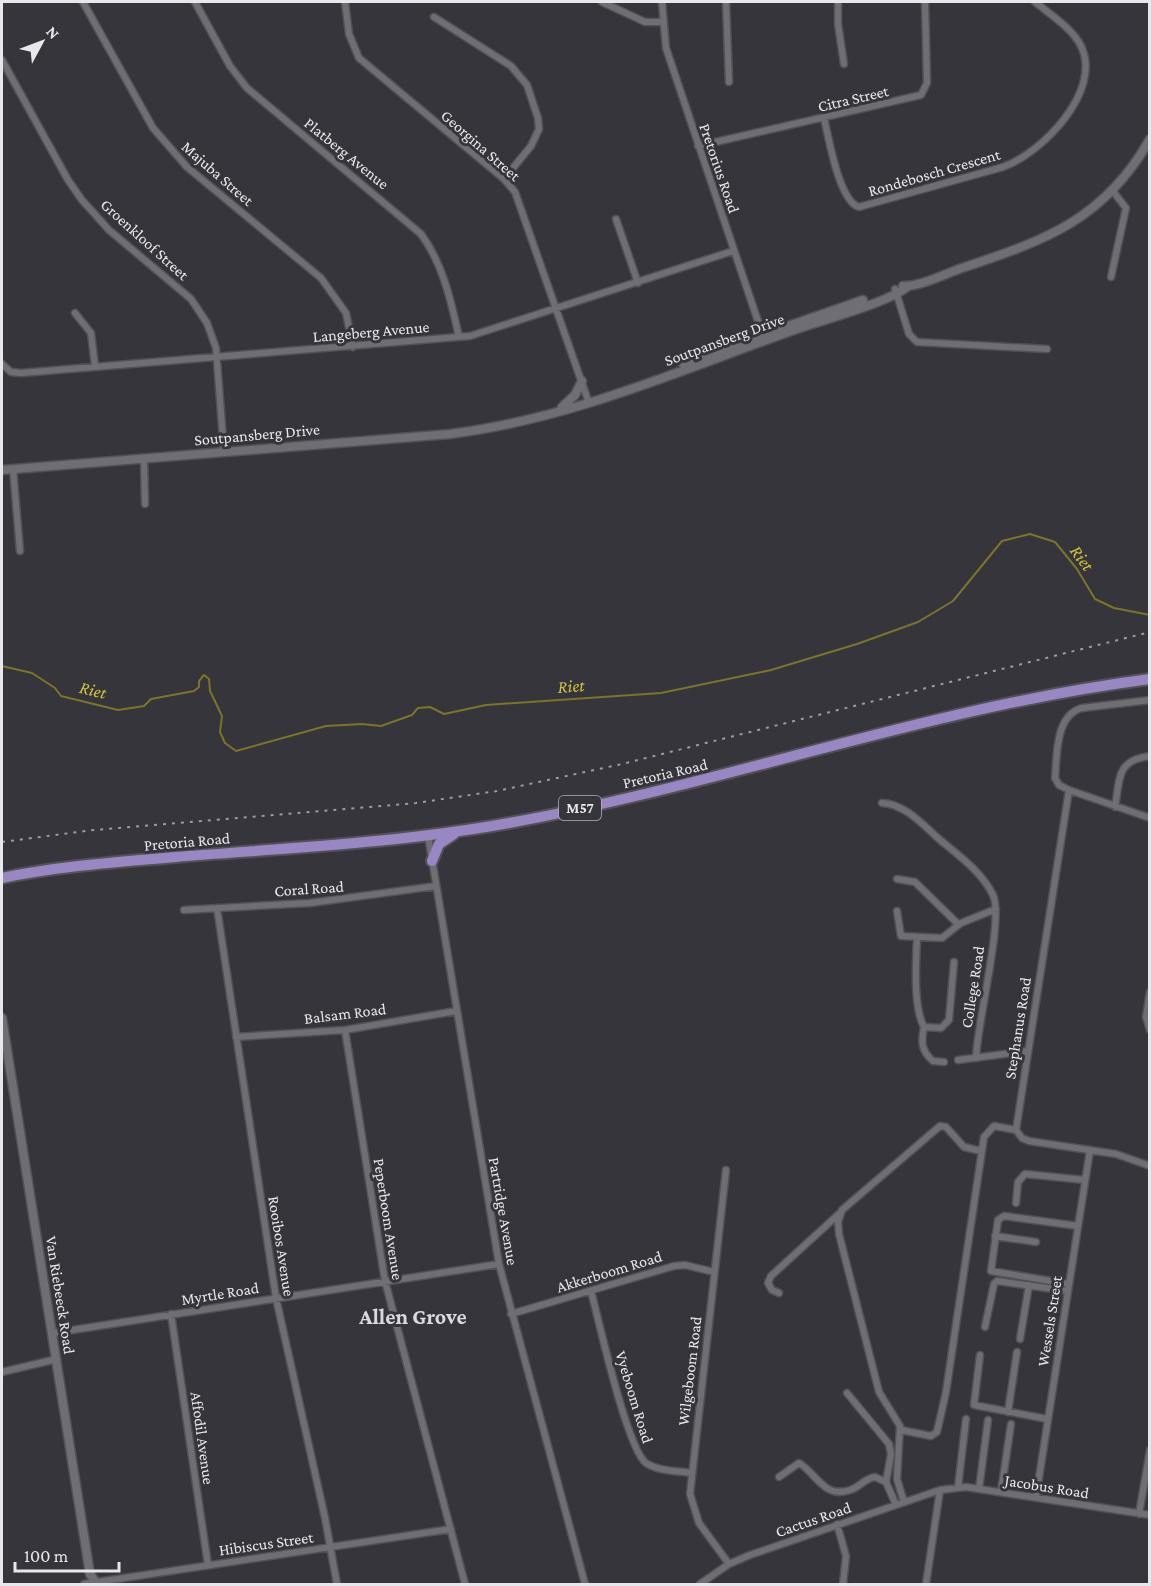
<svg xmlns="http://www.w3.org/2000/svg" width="1151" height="1586" viewBox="0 0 1151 1586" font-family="'Crimson Pro',serif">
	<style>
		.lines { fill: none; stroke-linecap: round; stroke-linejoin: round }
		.stream { stroke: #7d7329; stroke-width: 2 }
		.minor-casing { stroke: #535156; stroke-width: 9 }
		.tertiary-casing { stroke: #535156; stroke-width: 11 }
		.primary-casing { stroke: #535156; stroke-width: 14 }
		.minor { stroke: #706e75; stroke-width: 6 }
		.tertiary { stroke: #706e75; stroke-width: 8 }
		.primary { stroke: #9987c3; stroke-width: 10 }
		.rail { stroke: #9c9ba0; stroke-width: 2; stroke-dasharray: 3 6; stroke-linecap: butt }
		.labels { text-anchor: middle; stroke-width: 6; stroke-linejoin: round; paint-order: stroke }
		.shield { fill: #36353b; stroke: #b3b2b6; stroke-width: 1.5 }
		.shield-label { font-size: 15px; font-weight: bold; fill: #e8e7eb }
		.street-label { font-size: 16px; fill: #e8e7eb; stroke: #36353b }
		.water-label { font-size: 18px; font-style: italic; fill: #d2c13c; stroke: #36353b }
		.district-label { font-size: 22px; font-weight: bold; fill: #dad8e0; stroke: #36353b }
	</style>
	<rect width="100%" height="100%" fill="#36353b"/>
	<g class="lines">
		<path class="stream" d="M2,666L32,673L55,688L61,696L118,710L144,706L151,699L194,691L199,687V681L204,675L209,679L210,691L222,716L220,732L225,743L236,751L326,726L362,724L381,726L412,715L418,708L430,707L444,714L486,705L661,693L771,670L857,644L918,622L953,601L1002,541L1030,534L1055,542L1077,569L1095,599L1114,608L1150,615"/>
		<defs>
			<path id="minor" d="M83,2L153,128L187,167L321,278L346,313L353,347
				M195,2L230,66L247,88L421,234C443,264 451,301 459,337
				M345,2L349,34L359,58L504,179L515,192L589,403
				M602,2L645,22H663
				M662,2L666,48L764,339
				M726,2L729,82
				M838,2V24L844,64
				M434,17L511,66L527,85L538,118L539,129L531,146L504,179
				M2,60L68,180L82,200L109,230L191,299L207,323L216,348L224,452
				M824,118C829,139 839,201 859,207L1003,167C1042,153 1103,91 1081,46C1073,29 1050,14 1035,2
				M698,146L921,95L927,83L925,2
				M616,219L638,283
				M1111,277L1126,208L1112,190
				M895,289L909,334L917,342L1047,349
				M75,313L91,333L95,366
				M2,364L11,372L21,373L470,336L733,251
				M144,458L145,504
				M13,469L20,551
				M1150,700L1082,708C1055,715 1057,756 1055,778L1059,785L1069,790L1150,818
				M1069,790L1016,1130L1022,1138L1029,1141L1116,1154L1150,1166
				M882,803C905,804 923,825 939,839C958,855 982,872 993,895C1004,919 977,1023 976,1058
				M1115,807C1120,779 1116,760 1150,756
				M428,835L499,1264L585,1584
				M897,879L915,882L958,924
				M217,908L276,1298L325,1518L337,1584
				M184,910L310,903L436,886
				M897,911L901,936L942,938L961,923L996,909
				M917,938C916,961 913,1007 924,1027L941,1028L949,1020L954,962
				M1150,992L1146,1017L1150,1030
				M924,1027C921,1041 921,1051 933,1061L944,1062
				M345,1030L385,1281L465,1584
				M236,1037L345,1030L456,1011
				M958,1060L1027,1051
				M726,1170L690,1494L699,1523L729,1564
				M1016,1203L1018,1182L1025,1174L1085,1180
				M995,1236L1036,1242
				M1069,1284L991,1271L998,1220L1004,1216L1078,1226
				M591,1291C599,1321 627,1449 646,1463C658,1471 677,1471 691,1473
				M779,1293L772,1290L768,1283L771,1276L840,1213
				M171,1314L208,1565
				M511,1314L674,1266L685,1265L714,1272
				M985,1327L994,1284L997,1281L1068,1291
				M53,1333L499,1264
				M1020,1339L1029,1285
				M980,1355L974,1405L1047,1419
				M2,1372L57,1359
				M847,1393L889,1444L891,1454L886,1482
				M1008,1412L1017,1352
				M901,1430L931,1436L937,1432L946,1392L984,1137L994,1126L1016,1130
				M779,1477L799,1463C817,1474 824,1499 850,1490C860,1487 865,1478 875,1477L886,1482L896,1505
				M958,1487L966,1419
				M979,1489L988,1420
				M1001,1492L1011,1424
				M1036,1497L1090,1150
				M904,1502L897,1479L900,1426L879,1392L839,1234L838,1222L842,1210L940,1126L946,1127L964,1147L981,1151
				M1139,1514L1150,1450
				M837,1524L846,1556L843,1584
				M84,1584L451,1529
				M700,1584L729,1564L750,1555L940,1490L966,1487L979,1489L1150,1515
				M926,1584L940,1490"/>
			<path id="tertiary" d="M903,286C923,286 946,273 965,267C1046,240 1105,219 1150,139
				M682,363L863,300
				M562,407L575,395L582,381
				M2,470L450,434C571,419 683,369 797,329C823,320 887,303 907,287
				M2,1018L90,1574L97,1584"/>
			<path id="primary" d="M432,861L439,844L454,834
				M2,878C59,866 118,862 176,857C287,848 399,843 509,823C724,784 932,707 1150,679"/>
		</defs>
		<use href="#minor" class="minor-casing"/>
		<use href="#tertiary" class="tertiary-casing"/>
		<use href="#primary" class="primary-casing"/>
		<use href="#minor" class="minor"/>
		<use href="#tertiary" class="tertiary"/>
		<use href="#primary" class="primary"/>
		<path class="rail" d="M2,842L93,830L416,803L497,791L622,764L1150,632"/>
	</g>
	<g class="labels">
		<rect class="shield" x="559" y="796" width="42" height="24" rx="4.5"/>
		<g class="shield-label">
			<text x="580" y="813">M57</text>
		</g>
		<g class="street-label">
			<text transform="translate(853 98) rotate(-13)" y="6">Citra Street</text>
			<text transform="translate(481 145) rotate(41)" y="6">Georgina Street</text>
			<text transform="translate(347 153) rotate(39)" y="6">Platberg Avenue</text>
			<text transform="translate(720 168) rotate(71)" y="6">Pretorius Road</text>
			<text transform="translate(934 172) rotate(-16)" y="6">Rondebosch Crescent</text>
			<text transform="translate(218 173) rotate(41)" y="6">Majuba Street</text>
			<text transform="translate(145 239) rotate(42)" y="6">Groenkloof Street</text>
			<text transform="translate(371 331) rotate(-5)" y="6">Langeberg Avenue</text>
			<text transform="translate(724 339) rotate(-20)" y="6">Soutpansberg Drive</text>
			<text transform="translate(257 434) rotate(-5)" y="6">Soutpansberg Drive</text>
			<text transform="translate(665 773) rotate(-13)" y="6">Pretoria Road</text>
			<text transform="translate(187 841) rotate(-5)" y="6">Pretoria Road</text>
			<text transform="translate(309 888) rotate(-4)" y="6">Coral Road</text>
			<text transform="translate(972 987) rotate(-81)" y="6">College Road</text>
			<text transform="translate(345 1013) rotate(-7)" y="6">Balsam Road</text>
			<text transform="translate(1017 1028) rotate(-81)" y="6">Stephanus Road</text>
			<text transform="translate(504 1211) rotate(80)" y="6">Partridge Avenue</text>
			<text transform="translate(389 1219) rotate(81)" y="6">Peperboom Avenue</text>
			<text transform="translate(282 1246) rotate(81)" y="6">Rooibos Avenue</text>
			<text transform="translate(609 1271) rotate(-17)" y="6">Akkerboom Road</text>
			<text transform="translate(220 1293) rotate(-9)" y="6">Myrtle Road</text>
			<text transform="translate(61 1295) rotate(81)" y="6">Van Riebeeck Road</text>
			<text transform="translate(1049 1321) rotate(-81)" y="6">Wessels Street</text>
			<text transform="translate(689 1371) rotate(-83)" y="6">Wilgeboom Road</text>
			<text transform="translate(635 1397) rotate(73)" y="6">Vyeboom Road</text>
			<text transform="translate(203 1438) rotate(82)" y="6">Affodil Avenue</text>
			<text transform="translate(1047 1486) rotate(9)" y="6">Jacobus Road</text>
			<text transform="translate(813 1519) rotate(-19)" y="6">Cactus Road</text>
			<text transform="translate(266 1543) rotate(-8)" y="6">Hibiscus Street</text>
		</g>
		<g class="water-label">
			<text transform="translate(1082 558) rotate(54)" y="6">Riet</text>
			<text transform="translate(571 686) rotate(-4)" y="6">Riet</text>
			<text transform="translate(93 690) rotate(14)" y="6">Riet</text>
		</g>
		<g class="district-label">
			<text x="413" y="1324">Allen Grove</text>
		</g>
	</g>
	<rect width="1151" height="1586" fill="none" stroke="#e8e7eb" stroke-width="6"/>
	<g transform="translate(42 42) rotate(49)" stroke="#36353b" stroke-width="4.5" paint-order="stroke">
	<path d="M0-4.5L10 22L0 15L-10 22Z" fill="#e8e7eb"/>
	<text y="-9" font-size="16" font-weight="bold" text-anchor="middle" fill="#e8e7eb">N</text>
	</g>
	<path d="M15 1562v9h104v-9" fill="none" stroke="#e8e7eb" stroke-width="3"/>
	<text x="24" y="1562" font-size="18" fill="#e8e7eb" stroke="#36353b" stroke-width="4.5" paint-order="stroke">100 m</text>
</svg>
